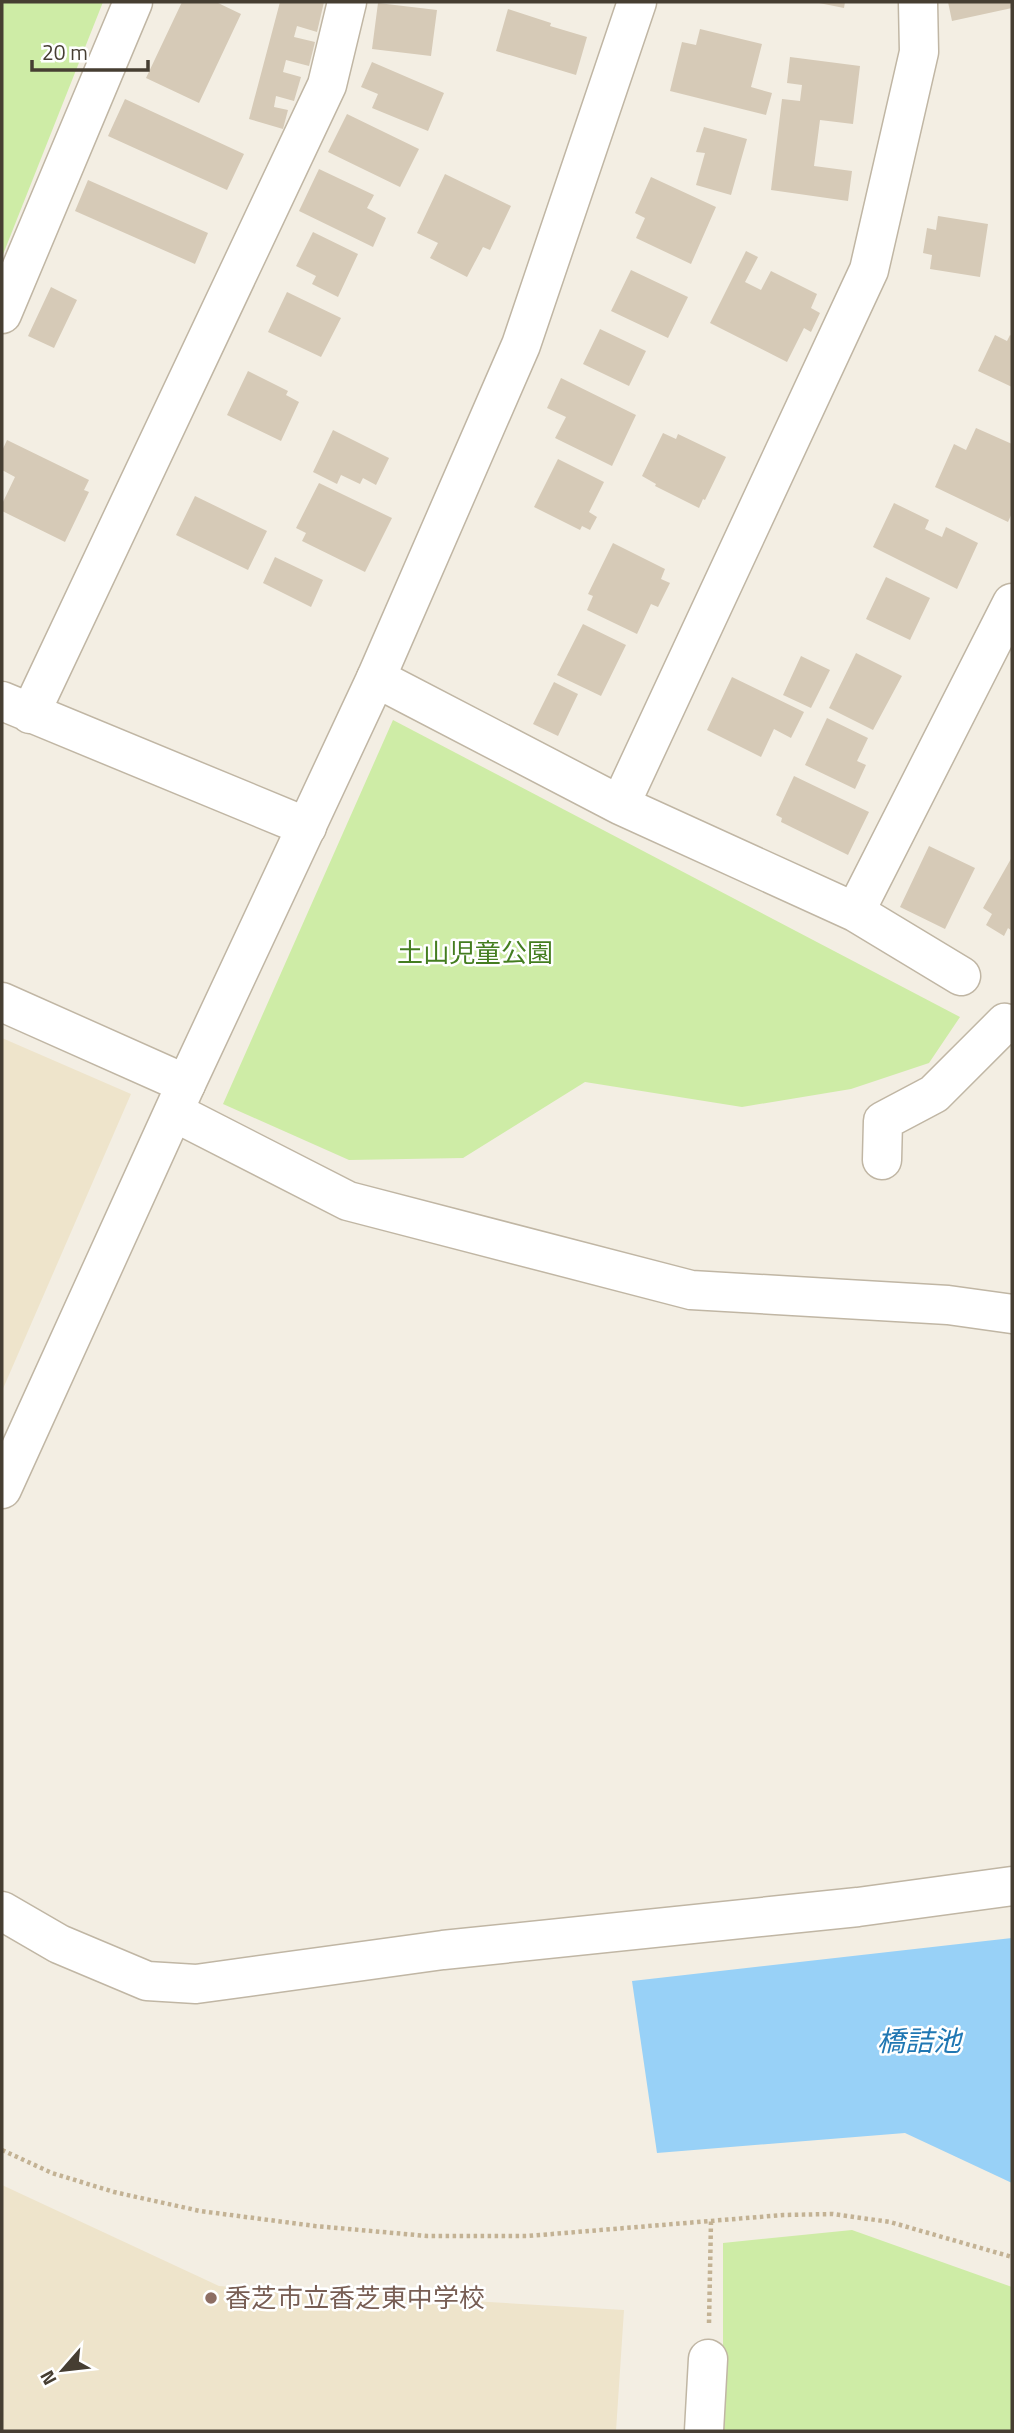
<svg xmlns="http://www.w3.org/2000/svg" width="1014" height="2433" viewBox="0 0 1014 2433" font-family="'Titillium Web','Noto Sans JP',sans-serif">
	<style>
		.education { fill: #eee4cb }
		.green { fill: #ceeca6 }
		.water { fill: #98d1f7 }
		.building { fill: #d6cab7 }
		.lines { fill: none; stroke-linecap: round; stroke-linejoin: round }
		.minor-casing { stroke: #c0b6a4; stroke-width: 41 }
		.tertiary-casing { stroke: #c0b6a4; stroke-width: 41 }
		.path { stroke: #c3b294; stroke-width: 4.5; stroke-dasharray: 3.5 3.5; stroke-linecap: butt }
		.minor { stroke: #fff; stroke-width: 38 }
		.tertiary { stroke: #fff; stroke-width: 38 }
		.education-dot { fill: #8d6e63; stroke: #fff; stroke-width: 2.5 }
		.labels { text-anchor: middle; stroke-width: 5; stroke-linejoin: round; paint-order: stroke }
		.park-label { font-size: 26px; fill: #447d20; stroke: #fff }
		.education-label { font-size: 26px; fill: #785e54; stroke: #fff; text-anchor: start }
		.water-label { font-size: 28px; font-style: italic; fill: #2077b3; stroke: #fff }
	</style>
	<rect width="100%" height="100%" fill="#f3eee3"/>
	<path class="education" d="M2,1038L131,1094L2,1391Z
		M2,2185L219,2286L624,2310L616,2431H2Z"/>
	<path class="green" d="M2,2H103L2,257Z
		M393,720L960,1017L929,1063L851,1089L742,1107L585,1082L463,1158L349,1160L223,1104Z
		M852,2230L1012,2287V2431H723V2243Z"/>
	<path class="water" d="M1012,1938V2183L905,2133L657,2153L632,1981Z"/>
	<path class="building" d="M182,2H216L241,14L199,103L146,78Z
		M280,2H324L317,32L297,26L294,37L315,42L309,66L286,60L283,72L301,77L294,101L276,96L274,107L288,110L283,129L249,119Z
		M814,2H845L844,8Z
		M948,2H1012V8L952,21Z
		M378,3L437,10L431,56L372,49Z
		M508,9L551,23L550,26L587,37L576,75L496,51Z
		M700,29L762,44L751,87L772,93L766,115L670,91L682,42L696,45Z
		M790,57L860,66L853,124L820,120L814,166L852,171L848,201L771,190L782,99L800,101L802,85L787,83Z
		M372,62L444,93L428,131L372,108L378,94L361,87Z
		M125,99L244,154L227,190L108,136Z
		M347,114L419,149L400,187L328,152Z
		M704,127L747,139L731,195L696,185L705,153L696,152Z
		M319,169L374,195L367,208L386,218L373,247L299,211Z
		M445,174L511,206L490,250L483,247L467,277L430,258L438,243L417,233Z
		M651,177L716,207L691,264L636,238L645,218L635,213Z
		M88,180L208,233L195,264L75,211Z
		M938,216L988,224L980,277L930,269L932,255L923,253L927,228L936,230Z
		M313,232L358,254L338,297L312,284L316,276L296,266Z
		M746,251L758,257L745,282L761,290L771,271L817,294L811,308L820,313L811,332L804,328L787,362L710,323Z
		M631,270L688,297L668,338L611,311Z
		M51,287L77,300L54,348L28,336Z
		M287,292L341,318L321,357L268,332Z
		M600,329L646,351L629,386L583,364Z
		M995,335L1007,341L1010,335L1012,336V387L978,371Z
		M248,371L288,391L286,395L299,402L281,441L227,415Z
		M561,378L636,415L612,466L555,438L566,417L547,408Z
		M976,428L1012,444V513L1008,522L935,487L954,444L966,450Z
		M333,430L389,458L376,485L363,478L360,484L341,475L337,484L313,472Z
		M663,433L676,439L678,434L726,457L705,500L703,499L699,508L655,486L656,484L642,476Z
		M7,440L89,480L84,490L89,492L65,542L2,511V504L15,477L2,470V451Z
		M558,459L604,482L589,512L597,517L590,530L582,526L580,530L534,507Z
		M319,483L392,518L365,572L302,541L306,533L296,528Z
		M195,496L267,531L248,570L176,535Z
		M894,503L929,520L925,529L942,537L946,527L978,543L957,589L873,547Z
		M613,543L665,569L661,579L670,583L658,607L651,604L637,634L587,610L593,596L588,594Z
		M275,557L323,580L311,607L263,583Z
		M886,577L930,598L910,640L866,619Z
		M583,624L626,645L601,696L557,675Z
		M856,653L902,676L873,730L829,708Z
		M801,656L830,670L811,708L783,695Z
		M732,677L804,712L791,738L774,729L761,757L707,730Z
		M554,682L578,694L558,736L533,724Z
		M827,718L868,738L857,761L866,765L855,789L805,765Z
		M794,776L869,812L848,855L781,822L782,818L776,815Z
		M929,846L975,868L945,929L900,907Z
		M1012,857V931L1008,928L1004,936L986,925L992,914L983,908Z"/>
	<g class="lines">
		<defs>
			<path id="minor" d="M2,314L133,2
				M376,678L620,805L869,270L919,52L918,2
				M2,701L307,827
				M30,714L327,85L347,2
				M620,805L855,912L961,976
				M855,912L1012,603
				M2,1002L186,1084
				M174,1112L348,1201L691,1290L948,1305L1012,1314
				M882,1160L883,1121L934,1094L1005,1023L1012,1025
				M2,1911L59,1944L147,1981L196,1984L443,1950L858,1907L1012,1886
				M704,2431L708,2359"/>
			<path id="tertiary" d="M2,1489L186,1084L376,678L521,345L637,2"/>
		</defs>
		<use href="#minor" class="minor-casing"/>
		<use href="#tertiary" class="tertiary-casing"/>
		<path class="path" d="M2,2150L52,2173L114,2192L200,2211L315,2226L427,2236H528L783,2215L833,2214L890,2222L1012,2257
			M709,2323L711,2221"/>
		<use href="#minor" class="minor"/>
		<use href="#tertiary" class="tertiary"/>
	</g>
	<circle class="education-dot" cx="211" cy="2298" r="7"/>
	<g class="labels">
		<g class="park-label">
			<text x="475" y="962">土山児童公園</text>
		</g>
		<g class="education-label">
			<text x="225" y="2307">香芝市立香芝東中学校</text>
		</g>
		<g class="water-label">
			<text x="919" y="2051">橋詰池</text>
		</g>
	</g>
	<rect width="1014" height="2433" fill="none" stroke="#463e32" stroke-width="7"/>
	<g transform="translate(63 2370) rotate(242)" stroke="#ffffff" stroke-width="5" paint-order="stroke">
	<path d="M0-5L12 26L0 18L-12 26Z" fill="#463e32"/>
	<text y="-10" font-size="19" font-weight="bold" text-anchor="middle" fill="#463e32">N</text>
	</g>
	<path d="M32 60v10h116v-10" fill="none" stroke="#463e32" stroke-width="3.5"/>
	<text x="42" y="60" font-size="21" fill="#463e32" stroke="#ffffff" stroke-width="5" paint-order="stroke">20 m</text>
</svg>
